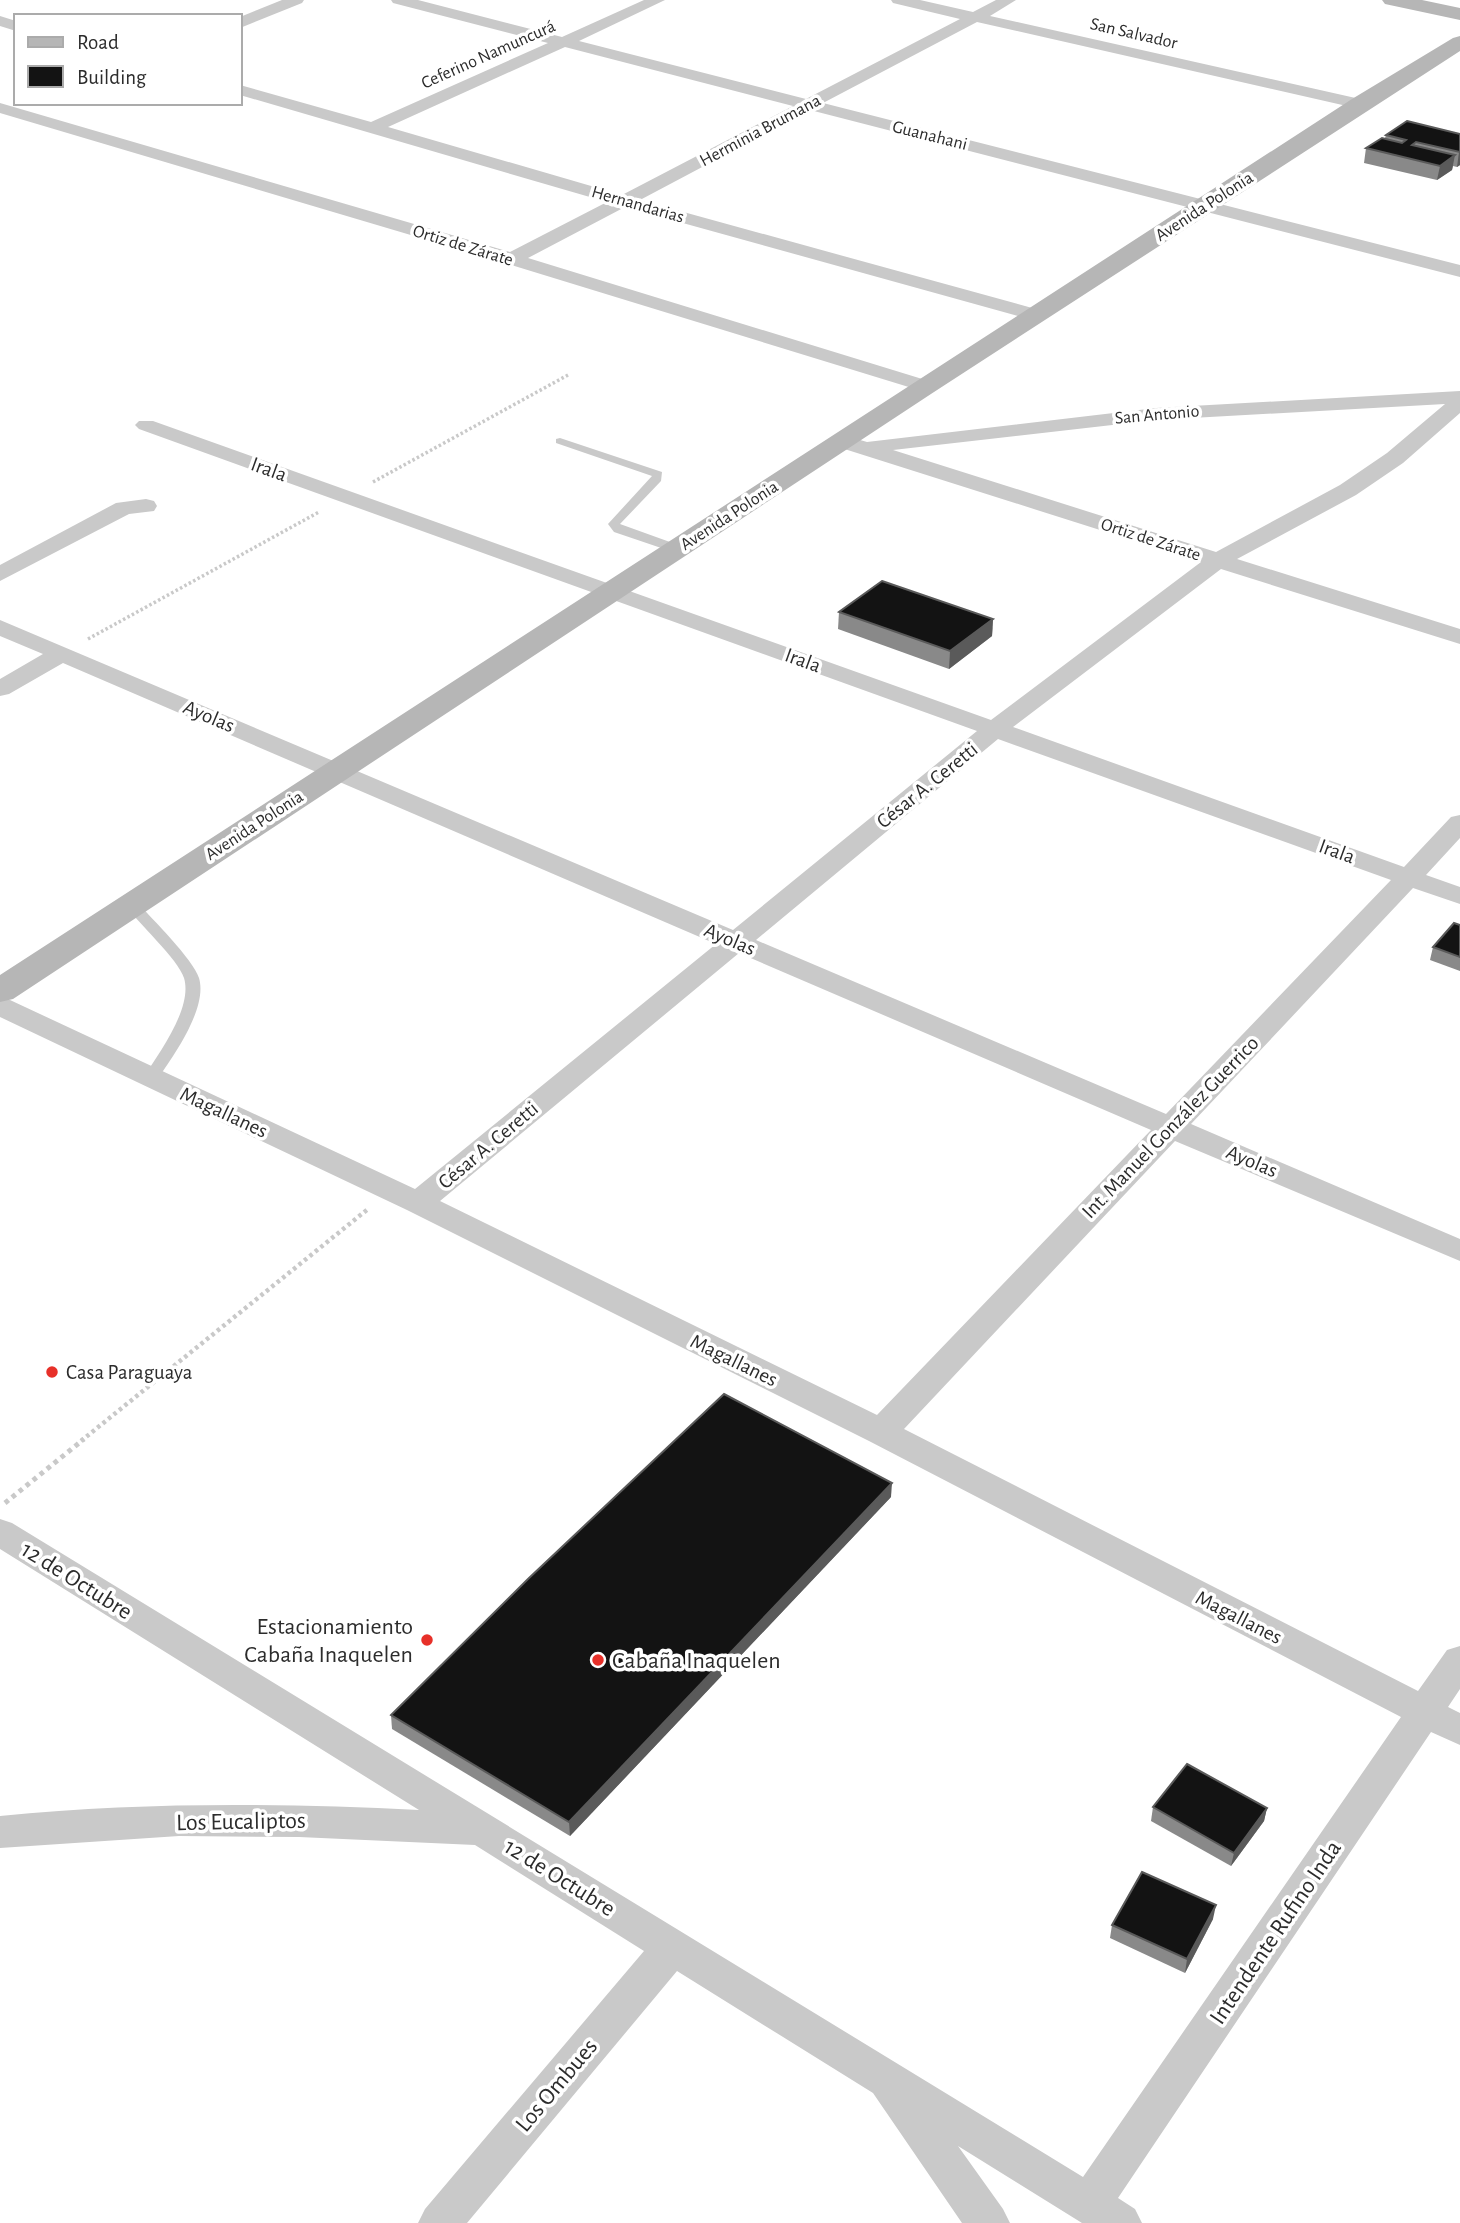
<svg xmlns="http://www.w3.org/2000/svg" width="1460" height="2223" font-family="'Alegreya Sans',sans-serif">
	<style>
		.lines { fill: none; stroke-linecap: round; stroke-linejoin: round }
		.path-far2 { stroke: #c9c9c9; stroke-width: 3.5; stroke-dasharray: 2.5 2.5; stroke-linecap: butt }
		.path-far1 { stroke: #c9c9c9; stroke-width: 4.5; stroke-dasharray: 3.5 3.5; stroke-linecap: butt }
		.path { stroke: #c9c9c9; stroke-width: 5; stroke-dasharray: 4.5 4.5; stroke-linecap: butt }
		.lane { fill: #c9c9c9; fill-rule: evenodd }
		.street { fill: #c9c9c9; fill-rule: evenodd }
		.secondary { fill: #b6b6b6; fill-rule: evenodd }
		.wall { fill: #898989 }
		.shaded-wall { fill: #5a5a5a }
		.building { fill: #131313; stroke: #5a5a5a; stroke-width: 2 }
		.poi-dot { fill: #e73029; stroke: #fff; stroke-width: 2.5 }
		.labels { text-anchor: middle; stroke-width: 7; stroke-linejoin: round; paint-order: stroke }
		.far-street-label { font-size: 18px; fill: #2c2c2c; stroke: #fff }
		.street-label { font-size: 21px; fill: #2c2c2c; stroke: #fff }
		.poi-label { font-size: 21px; fill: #2c2c2c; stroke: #fff; text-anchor: start }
		.near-street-label { font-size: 24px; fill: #2c2c2c; stroke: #fff }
		.near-poi-label { font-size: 24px; fill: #2c2c2c; stroke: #fff; text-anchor: end }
	</style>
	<rect width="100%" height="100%" fill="#fff"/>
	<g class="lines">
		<g class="path-far2">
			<path d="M373,482L568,375"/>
			<path d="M88,639L319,512"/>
		</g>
		<path class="path-far1" d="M81,1441L368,1209"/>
		<path class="path" d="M5,1503L84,1439"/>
		<g class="lane">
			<path d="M560,438L662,472L661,481L620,524L681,546V552H673L614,532L608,524L652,476L556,443V439Z"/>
			<path d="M132,901L137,902C152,919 193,959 199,978C208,1008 173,1057 156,1081L151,1083L143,1078C159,1053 193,1008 184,978C178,959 138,923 125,905Z"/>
		</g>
		<g class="street">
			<path d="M282,0H304L302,3L240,28V17Z"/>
			<path d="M391,0H418L562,37L644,0H665L579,41L806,99L960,19L893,3L891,0H920L973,12L996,0H1016L990,16L1360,99L1369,104L1360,109L977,22L823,103L1460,265V277L810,110L640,200L1043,311L1046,315L1043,319H1029L625,207L528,258L932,382L935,386L932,390L925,392L505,263L0,113V103L510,252L607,202L240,95V85L371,122L548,43L393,3ZM565,47L793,106L622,195L388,127Z"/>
			<path d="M0,16L16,21V31L0,26Z"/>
			<path d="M1460,391V413L1403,463L1356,495L1237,559L1460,629V644L1221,569L1013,727L1404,867L1451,817L1460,815V838L1426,875L1460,887V904L1413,888L1191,1124L1460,1239V1261L1175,1141L904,1429L1418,1691L1447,1650L1460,1646V1689L1448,1707L1460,1713V1745L1431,1732L1118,2198L1135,2209L1142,2223H1082L958,2146L1003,2209L1010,2223H962L873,2093L677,1971L467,2223H418L425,2209L644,1951L475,1845L299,1837L179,1836L0,1848V1816C140,1802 279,1803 419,1810L0,1549V1519L12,1523L1083,2177L1401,1717L869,1441L407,1210L0,1017V997L10,1000L415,1189L716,944L63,663L9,694L0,696V679L43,654L0,636V620L733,930L977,731L139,429L135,425L139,421H153L991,720L1201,562L835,446L832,441L835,436L843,435L867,442L1156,408ZM1445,404L1387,453L1340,485L1216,552L893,450L1156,420ZM998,739L1391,880L1166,1114L756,940ZM739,953L1151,1130L877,1415L440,1201Z"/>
			<path d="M146,499L154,501L157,506L154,511L129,514L0,581V565L116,503Z"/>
		</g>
		<g class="secondary">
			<path d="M1382,0H1422L1460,8V20L1385,4Z"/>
			<path d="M1460,36V51L934,392L13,999L0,1002V975L1352,99L1453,38Z"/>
		</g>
	</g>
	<g class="wall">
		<path d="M1460,134V165L1457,167L1453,166L1452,170L1437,180L1364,163L1366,148L1385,138L1386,135Z"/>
		<path d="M839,612L993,619L992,636L949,669L838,629Z"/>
		<path d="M1460,925V971L1430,960L1433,947Z"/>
		<path d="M891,1497L570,1836L392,1729L391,1715Z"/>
		<path d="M1153,1807L1267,1808L1264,1821L1231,1866L1151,1821Z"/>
		<path d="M1213,1919L1185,1973L1110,1938L1112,1925Z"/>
	</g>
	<g class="shaded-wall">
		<path d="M1459,152H1460V165L1457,167Z"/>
		<path d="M1455,155L1452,170L1437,180L1440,166Z"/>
		<path d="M993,619L992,636L949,669L950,651Z"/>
		<path d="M892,1483L891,1497L570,1836L569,1822Z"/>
		<path d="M1267,1808L1264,1821L1231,1866L1234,1853Z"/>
		<path d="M1216,1905L1213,1919L1185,1973L1187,1959Z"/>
	</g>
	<g class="building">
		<path d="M1407,121L1460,134V152L1416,142L1412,145L1455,155L1440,166L1366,148L1382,138L1402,143L1406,140L1386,135Z"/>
		<path d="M882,581L993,619L950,651L839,612Z"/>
		<path d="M1454,923L1460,925V957L1433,947Z"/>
		<path d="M724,1394L892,1483L569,1822L391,1715L528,1579Z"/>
		<path d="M1187,1764L1267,1808L1234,1853L1153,1807Z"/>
		<path d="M1142,1872L1216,1905L1187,1959L1112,1925Z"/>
	</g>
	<g class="poi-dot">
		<circle cx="52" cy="1372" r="7"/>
		<circle cx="427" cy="1640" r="7"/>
		<circle cx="598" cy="1660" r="7"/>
	</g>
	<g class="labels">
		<g class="far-street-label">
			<text transform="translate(1134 33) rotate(13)" y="6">San Salvador</text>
			<text transform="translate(488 54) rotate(-24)" y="6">Ceferino Namuncurá</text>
			<text transform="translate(760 130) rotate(-28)" y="6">Herminia Brumana</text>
			<text transform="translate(930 135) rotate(14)" y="6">Guanahani</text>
			<text transform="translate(638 204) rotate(16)" y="6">Hernandarias</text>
			<text transform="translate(1204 206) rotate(-33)" y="6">Avenida Polonia</text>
			<text transform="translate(463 245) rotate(17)" y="6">Ortiz de Zárate</text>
			<text transform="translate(1157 414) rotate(-5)" y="6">San Antonio</text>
			<text transform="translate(729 515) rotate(-33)" y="6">Avenida Polonia</text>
			<text transform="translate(1151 539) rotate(18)" y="6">Ortiz de Zárate</text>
			<text transform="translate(254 825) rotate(-33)" y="6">Avenida Polonia</text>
		</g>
		<g class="street-label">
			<text transform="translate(269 469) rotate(20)" y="7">Irala</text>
			<text transform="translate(803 660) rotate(20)" y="7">Irala</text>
			<text transform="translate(209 716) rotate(23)" y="7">Ayolas</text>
			<text transform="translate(927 785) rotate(-39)" y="7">César A. Ceretti</text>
			<text transform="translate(1337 851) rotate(20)" y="7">Irala</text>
			<text transform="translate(730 939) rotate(23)" y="7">Ayolas</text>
			<text transform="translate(224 1112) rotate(25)" y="7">Magallanes</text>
			<text transform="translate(1170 1127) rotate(-46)" y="7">Int. Manuel González Guerrico</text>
			<text transform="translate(488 1145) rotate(-40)" y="7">César A. Ceretti</text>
			<text transform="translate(1252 1161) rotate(23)" y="7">Ayolas</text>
			<text transform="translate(734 1360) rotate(26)" y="7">Magallanes</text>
			<text transform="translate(1239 1617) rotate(27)" y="7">Magallanes</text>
		</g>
		<g class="poi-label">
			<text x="66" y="1379">Casa Paraguaya</text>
		</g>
		<g class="near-street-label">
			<text transform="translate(77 1580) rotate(32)" y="8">12 de Octubre</text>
			<text transform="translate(241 1821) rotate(-1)" y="8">Los Eucaliptos</text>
			<text transform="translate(560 1877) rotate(32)" y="8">12 de Octubre</text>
			<text transform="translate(1275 1932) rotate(-56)" y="8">Intendente Rufino Inda</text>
			<text transform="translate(556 2085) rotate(-50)" y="8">Los Ombues</text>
		</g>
		<g class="near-poi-label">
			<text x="413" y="1634">Estacionamiento<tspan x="413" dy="28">Cabaña Inaquelen</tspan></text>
			<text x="612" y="1668" text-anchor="start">Cabaña Inaquelen</text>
		</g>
	</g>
	<rect x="14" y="14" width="228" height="91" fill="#ffffff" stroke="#ababab" stroke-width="2"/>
	<rect x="28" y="37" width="35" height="10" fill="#b6b6b6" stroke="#ababab" stroke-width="2"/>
	<text x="77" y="49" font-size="21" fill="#2c2c2c">Road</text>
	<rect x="28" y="66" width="35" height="21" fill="#131313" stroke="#ababab" stroke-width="2"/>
	<text x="77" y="84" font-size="21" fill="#2c2c2c">Building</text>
</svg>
